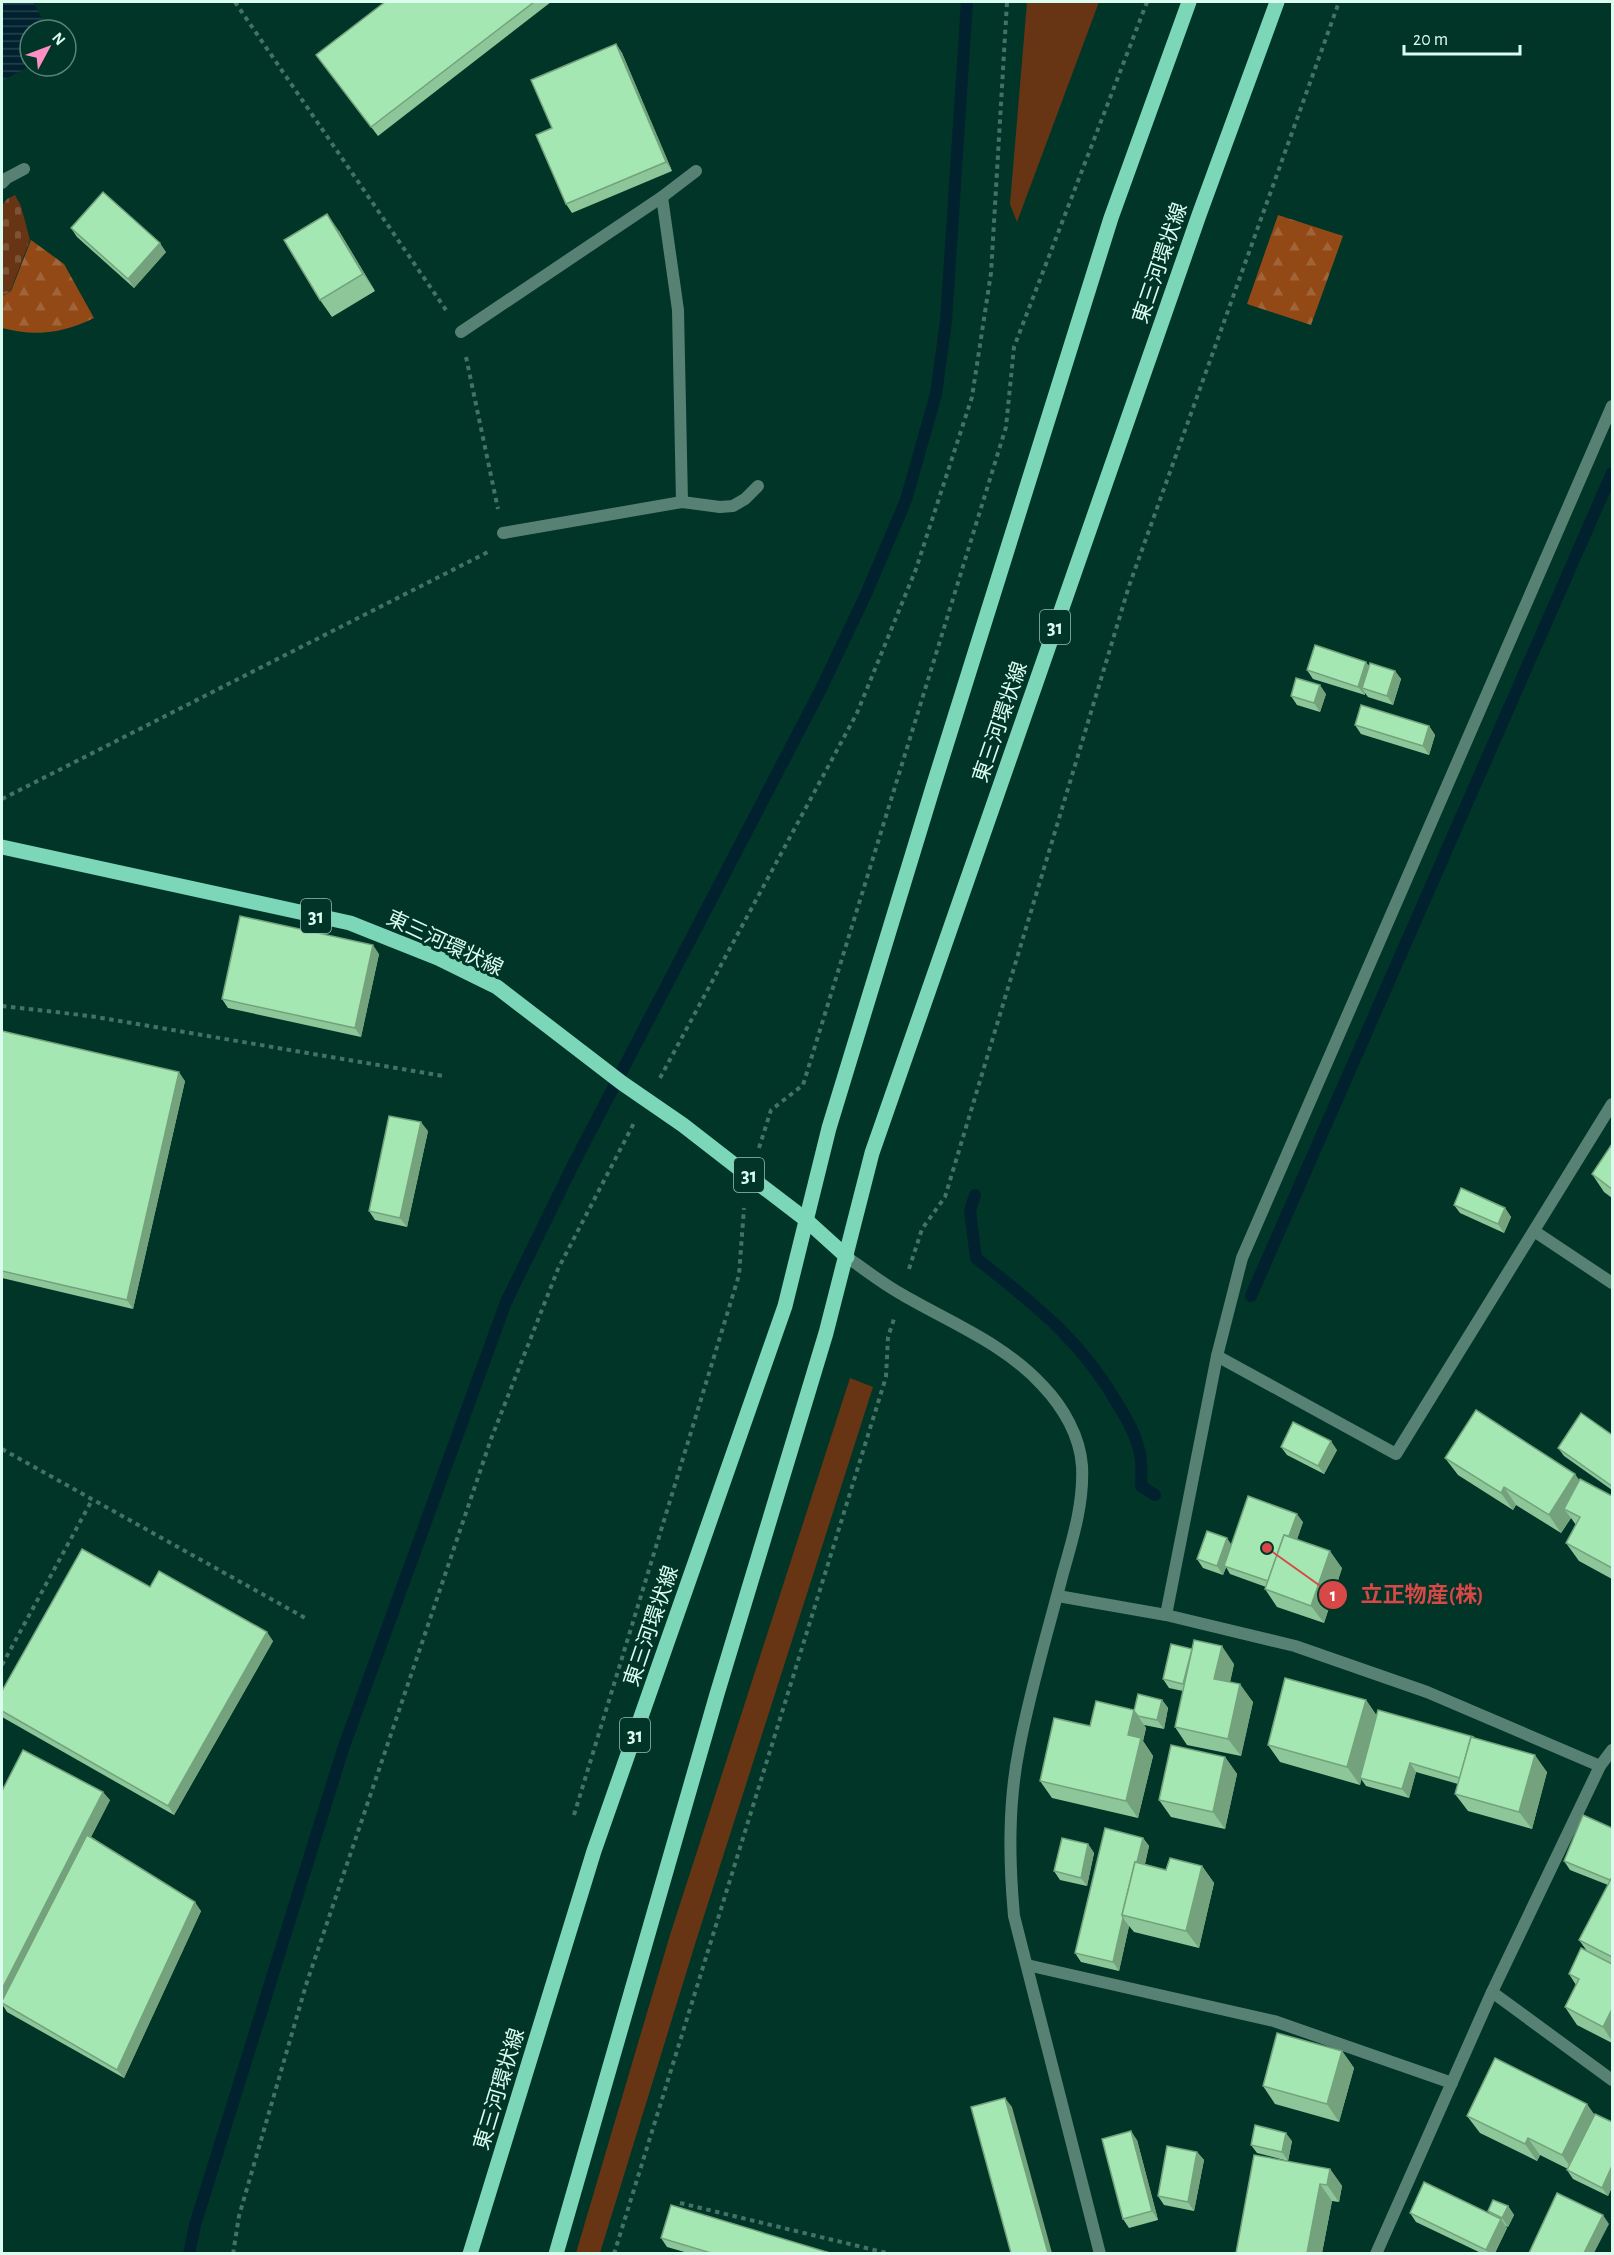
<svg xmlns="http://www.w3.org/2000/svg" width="1614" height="2255" font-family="'Alegreya Sans','Noto Sans JP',sans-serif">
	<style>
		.green { fill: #673514 }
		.forest { fill: url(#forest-firs) }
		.cemetery { fill: url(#cemetery-stones) }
		.water { fill: url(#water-rules) }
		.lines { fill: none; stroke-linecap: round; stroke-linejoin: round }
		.stream { stroke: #01212f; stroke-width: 12 }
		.path { stroke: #437366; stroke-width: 4; stroke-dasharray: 4.5 4.5; stroke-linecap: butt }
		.service { stroke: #578173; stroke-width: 12 }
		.minor { stroke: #578173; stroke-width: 12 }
		.tertiary { stroke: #578173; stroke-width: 12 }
		.primary { stroke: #7cd7b9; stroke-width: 15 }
		.wall { fill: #8dc799 }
		.shaded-wall { fill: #73a27d }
		.building { fill: #a4e7b2; stroke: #73a27d; stroke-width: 1.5 }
		.labels { text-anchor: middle; stroke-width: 6; stroke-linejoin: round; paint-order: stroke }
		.shield { fill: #003528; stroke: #99c1b4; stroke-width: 1.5 }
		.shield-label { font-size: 20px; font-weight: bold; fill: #dbfdf0 }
		.street-label { font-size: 21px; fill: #dbfdf0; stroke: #003528 }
		.leader { fill: none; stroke: #d74846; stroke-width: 2 }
		.callout-dot { fill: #d74846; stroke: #003528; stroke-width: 2 }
		.mark-label { font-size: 18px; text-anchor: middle; font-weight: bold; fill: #fff }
		.callout-label { font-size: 22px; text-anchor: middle; font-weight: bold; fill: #d74846; stroke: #003528; stroke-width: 6; stroke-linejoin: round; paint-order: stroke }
	</style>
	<defs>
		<pattern id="forest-firs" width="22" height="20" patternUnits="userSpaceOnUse" patternTransform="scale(1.5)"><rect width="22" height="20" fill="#924916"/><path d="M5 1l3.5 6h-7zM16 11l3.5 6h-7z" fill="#a16438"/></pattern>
		<pattern id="cemetery-stones" width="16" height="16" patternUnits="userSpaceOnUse" patternTransform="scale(1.5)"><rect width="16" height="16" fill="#673514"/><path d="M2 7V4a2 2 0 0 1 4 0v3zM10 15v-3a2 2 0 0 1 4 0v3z" fill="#7c5336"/></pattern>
		<pattern id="water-rules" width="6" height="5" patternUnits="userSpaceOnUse" patternTransform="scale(1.5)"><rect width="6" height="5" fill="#01212f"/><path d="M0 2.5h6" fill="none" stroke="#25424d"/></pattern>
	</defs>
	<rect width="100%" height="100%" fill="#003528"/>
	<g class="green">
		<path d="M1027,2H1099L1017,222L1010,204Z"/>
		<path d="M850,1378L873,1387L696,1941L600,2253H576L670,1935Z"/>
	</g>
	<g class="forest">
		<path d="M1278,215L1343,236L1311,325L1247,304Z"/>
		<path d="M31,240L64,264L94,318C63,333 36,337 2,328V296L11,291Z"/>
	</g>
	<path class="cemetery" d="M15,195L21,206L30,240L10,292L2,295V206L7,199Z"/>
	<path class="water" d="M2,2H33L49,30H30V66L2,81Z"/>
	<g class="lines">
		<g class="stream">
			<path d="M975,1195L970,1211L976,1258C1035,1305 1082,1340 1120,1408C1130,1424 1140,1443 1141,1463C1142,1470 1141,1478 1141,1486L1155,1495"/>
			<path d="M1251,1296L1612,473"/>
			<path d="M189,2254L195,2225L343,1749L506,1302L573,1165L821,689L866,594L906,500L936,394L946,321L967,2"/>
		</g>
		<g class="path">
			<path d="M235,2L446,310"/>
			<path d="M466,357L498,509"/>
			<path d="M2,799L488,552"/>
			<path d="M2,1006L90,1016L443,1076"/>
			<path d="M660,1078L857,713L916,569L972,397L991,273L1007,2"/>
			<path d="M759,1148L771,1110L803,1085L1006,427L1014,347L1147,2"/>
			<path d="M909,1269L922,1229L945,1197L1129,586L1339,2"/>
			<path d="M2,1449L307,1619"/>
			<path d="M2,1665L92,1500"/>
			<path d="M574,1815L739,1275L744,1208"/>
			<path d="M680,2203L891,2254"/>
			<path d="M233,2254L239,2216L306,1985L491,1439L558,1269L634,1123"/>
			<path d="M614,2254L886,1377L888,1337L894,1319"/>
		</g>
		<path class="service" d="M2,183L7,178L24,169"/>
		<g class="minor">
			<path d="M662,197L678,310L682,502"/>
			<path d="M461,332L662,197L696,171"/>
			<path d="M503,533L682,502L720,507L733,506L745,499L758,486"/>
			<path d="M1534,1231L1612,1283"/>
			<path d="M1217,1356L1396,1454L1612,1104"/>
			<path d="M1058,1596L1166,1615L1295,1646L1427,1692L1600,1766"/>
			<path d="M1166,1615L1217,1356L1242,1258L1612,406"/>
			<path d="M1027,1965L1274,2021L1452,2083"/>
			<path d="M1492,1992L1612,2080"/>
			<path d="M1376,2254L1492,1992L1600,1766L1612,1750"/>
		</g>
		<path class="tertiary" d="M847,1257C865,1270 883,1284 903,1295C951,1323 1005,1344 1043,1386C1063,1407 1080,1436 1082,1466C1084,1502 1073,1538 1063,1573C1048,1631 1030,1690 1019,1749C1008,1805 1009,1860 1014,1916L1100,2254"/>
		<g class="primary">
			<path d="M2,847L350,923L438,958L497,987L622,1083L683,1125L750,1177L805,1219L847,1257"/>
			<path d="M470,2254L594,1851L785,1306L829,1128L933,787L1111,218L1189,2"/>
			<path d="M556,2254L717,1694L826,1333L872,1153L1199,215L1277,2"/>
		</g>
	</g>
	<g class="wall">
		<path d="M385,2H551L378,136L316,55Z"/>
		<path d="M616,44L622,53L672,171L572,213L566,204L552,128Z"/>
		<path d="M71,228L166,252L134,288L77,237Z"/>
		<path d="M339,231L375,291L332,317L320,300Z"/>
		<path d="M1369,665L1395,671L1401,679L1393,705L1368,697L1365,693V695L1313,679L1307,670Z"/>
		<path d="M1326,694L1320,712L1297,705L1291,696Z"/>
		<path d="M1355,725L1429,726L1435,735L1429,755L1361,734Z"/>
		<path d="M379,954L361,1037L228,1008L222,999Z"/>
		<path d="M2,1031L185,1081L133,1309L2,1278Z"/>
		<path d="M428,1131L407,1227L375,1220L369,1211Z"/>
		<path d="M1612,1144V1198L1604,1192L1592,1174Z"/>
		<path d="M1454,1205L1505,1208L1511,1217L1504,1233L1460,1213Z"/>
		<path d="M1612,1435V1490L1564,1456L1558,1448Z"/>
		<path d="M1281,1447L1337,1450L1324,1474L1287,1455Z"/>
		<path d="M1445,1458L1579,1480L1612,1496V1579L1579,1561L1566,1543L1576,1525L1571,1518L1561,1533L1516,1505L1513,1510L1458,1475Z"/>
		<path d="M1303,1522L1297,1539L1342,1568L1324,1623L1277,1607L1265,1589L1266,1587L1230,1574L1226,1567L1223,1575L1203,1568L1197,1559L1231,1545Z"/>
		<path d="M150,1587L273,1641L174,1815L2,1717V1691Z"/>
		<path d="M1234,1664L1230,1682L1253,1702L1241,1756L1187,1745L1175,1727L1183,1691L1169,1688L1163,1679Z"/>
		<path d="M1162,1700L1168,1708L1164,1729L1144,1725L1146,1728L1143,1741L1153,1756L1138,1818L1052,1798L1040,1781L1090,1726Z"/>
		<path d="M1366,1700L1377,1716L1475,1738L1547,1772L1532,1829L1468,1811L1455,1794L1458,1784L1416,1772L1409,1798L1366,1786L1361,1779L1360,1785L1280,1762L1268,1745Z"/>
		<path d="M1225,1757L1237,1774L1225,1829L1171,1817L1159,1800Z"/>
		<path d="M2,1791L110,1800L91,1837L201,1911L124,2078L7,2012L2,2004Z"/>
		<path d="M1612,1828V2043L1577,2025L1565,2007L1576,1985L1569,1974L1587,1951L1579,1940L1608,1885L1570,1870L1564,1861Z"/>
		<path d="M1143,1838L1149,1846L1145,1864L1166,1870L1202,1866L1214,1883L1199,1948L1134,1932L1129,1926L1119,1971L1081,1962L1075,1953Z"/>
		<path d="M1088,1844L1094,1853L1087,1886L1060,1880L1054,1871Z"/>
		<path d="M1342,2051L1354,2068L1339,2122L1275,2104L1263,2086Z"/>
		<path d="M1595,2114L1612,2122V2187L1608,2196L1573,2179L1567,2170L1568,2169L1540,2155L1537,2161L1480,2133L1467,2116Z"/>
		<path d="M1137,2140L1158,2220L1129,2228L1123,2219Z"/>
		<path d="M1292,2141L1288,2161L1257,2153L1251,2145Z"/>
		<path d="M1197,2152L1204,2160L1194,2211L1164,2205L1158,2196Z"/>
		<path d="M1330,2169L1342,2186L1339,2202L1332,2201L1322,2253H1236Z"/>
		<path d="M1508,2206L1514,2215L1508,2227L1505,2226L1507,2228L1495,2253H1481L1416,2222L1410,2213L1490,2214L1488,2211Z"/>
		<path d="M661,2238L830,2253H688L667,2247Z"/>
	</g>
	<g class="shaded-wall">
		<path d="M616,44L622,53L672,171L666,162Z"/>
		<path d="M327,214L339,231L375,291L363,274Z"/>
		<path d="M160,243L166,252L134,288L128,279Z"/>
		<path d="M1366,662L1372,670L1362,688L1365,693V695L1358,687Z"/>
		<path d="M1395,671L1401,679L1393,705L1387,696Z"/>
		<path d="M1320,685L1326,694L1320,712L1314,703Z"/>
		<path d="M1429,726L1435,735L1429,755L1423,746Z"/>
		<path d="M373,945L379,954L361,1037L355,1028Z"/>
		<path d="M179,1072L185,1081L133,1309L127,1300Z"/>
		<path d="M421,1122L428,1131L407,1227L400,1218Z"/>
		<path d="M1505,1208L1511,1217L1504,1233L1498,1224Z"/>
		<path d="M1331,1441L1337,1450L1324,1474L1318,1466Z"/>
		<path d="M1575,1474L1587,1491L1564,1509L1571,1518L1561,1533L1549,1515Z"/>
		<path d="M1504,1487L1516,1505L1513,1510L1501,1493Z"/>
		<path d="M1297,1514L1303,1522L1279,1592L1273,1583Z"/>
		<path d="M1227,1538L1233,1547L1224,1566L1226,1568L1223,1575L1217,1566Z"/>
		<path d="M1330,1551L1342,1568L1324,1623L1311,1606Z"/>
		<path d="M267,1632L273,1641L174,1815L168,1806Z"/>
		<path d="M1222,1646L1234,1664L1227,1696L1214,1679Z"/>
		<path d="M1240,1684L1253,1702L1241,1756L1228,1739Z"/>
		<path d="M1162,1700L1168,1708L1164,1729L1157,1720Z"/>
		<path d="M1366,1700L1378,1718L1360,1785L1347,1767Z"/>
		<path d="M1134,1710L1146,1728L1143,1741L1153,1756L1138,1818L1126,1801L1128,1735Z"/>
		<path d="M1535,1755L1547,1772L1532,1829L1519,1812Z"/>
		<path d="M1225,1757L1237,1774L1225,1829L1213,1812Z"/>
		<path d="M1410,1763L1416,1772L1409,1798L1402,1789Z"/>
		<path d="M103,1792L110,1800L4,2005L2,2002V1989Z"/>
		<path d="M1143,1838L1149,1846L1132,1918L1124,1916Z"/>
		<path d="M1088,1844L1094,1853L1087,1886L1081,1878Z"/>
		<path d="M1202,1866L1214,1883L1199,1948L1186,1931Z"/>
		<path d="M195,1902L201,1911L124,2078L117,2070Z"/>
		<path d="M1123,1918L1129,1926L1119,1971L1113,1962Z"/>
		<path d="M1612,2009V2041L1603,2027Z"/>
		<path d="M1342,2051L1354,2068L1339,2122L1327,2104Z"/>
		<path d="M1005,2098L1012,2107L1052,2253H1048Z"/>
		<path d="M1587,2104L1599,2121L1574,2172L1562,2155Z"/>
		<path d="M1131,2131L1137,2140L1158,2220L1152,2211Z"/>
		<path d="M1286,2133L1292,2141L1288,2161L1282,2152Z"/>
		<path d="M1528,2138L1540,2155L1537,2161L1525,2144Z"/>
		<path d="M1197,2152L1204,2160L1194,2211L1188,2202Z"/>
		<path d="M1612,2166V2187L1608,2196L1602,2188Z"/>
		<path d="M1330,2169L1342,2186L1339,2202L1327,2185Z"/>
		<path d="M1320,2184L1332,2201L1322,2253H1307Z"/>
		<path d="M1508,2206L1514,2215L1508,2227L1502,2218Z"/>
		<path d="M1603,2215L1609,2224L1594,2253H1584Z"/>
		<path d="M1501,2219L1507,2228L1495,2253H1489L1486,2250Z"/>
	</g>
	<g class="building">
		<path d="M385,2H534L371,127L316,55Z"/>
		<path d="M616,44L666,162L566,204L536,135L552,128L531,80Z"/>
		<path d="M103,192L160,243L128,279L71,228Z"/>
		<path d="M327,214L363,274L320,300L284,240Z"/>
		<path d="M1315,645L1366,662L1358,687L1307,670Z"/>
		<path d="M1370,663L1395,671L1387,696L1362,688Z"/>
		<path d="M1296,678L1320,685L1314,703L1291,696Z"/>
		<path d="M1361,705L1429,726L1423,746L1355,725Z"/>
		<path d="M240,916L373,945L355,1028L222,999Z"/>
		<path d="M2,1031L179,1072L127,1300L2,1271Z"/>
		<path d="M389,1116L421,1122L400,1218L369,1211Z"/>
		<path d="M1612,1144V1189L1592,1174Z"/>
		<path d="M1461,1188L1505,1208L1498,1224L1454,1205Z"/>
		<path d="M1476,1410L1575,1474L1549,1515L1504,1487L1501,1493L1445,1458Z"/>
		<path d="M1581,1413L1612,1435V1486L1558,1448Z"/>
		<path d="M1293,1422L1331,1441L1318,1466L1281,1447Z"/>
		<path d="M1580,1479L1612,1496V1568L1566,1543L1580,1517L1564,1509Z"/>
		<path d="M1248,1496L1297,1514L1289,1536L1284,1535L1268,1581L1224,1566Z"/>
		<path d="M1207,1531L1227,1538L1217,1566L1197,1559Z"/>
		<path d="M1284,1535L1330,1551L1311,1606L1265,1589Z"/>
		<path d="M82,1549L150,1587L159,1571L267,1632L168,1806L2,1711V1691Z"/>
		<path d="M1194,1640L1222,1646L1214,1679L1240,1684L1228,1739L1175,1727Z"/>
		<path d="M1171,1644L1192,1649L1183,1684L1163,1679Z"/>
		<path d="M1285,1678L1366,1700L1347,1767L1268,1745Z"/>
		<path d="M1138,1694L1162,1700L1157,1720L1138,1716L1134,1711Z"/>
		<path d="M1096,1701L1134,1710L1128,1735L1141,1738L1126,1801L1040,1781L1054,1718L1090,1726Z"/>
		<path d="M1378,1710L1474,1737H1471L1460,1778L1410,1763L1402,1789L1360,1778Z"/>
		<path d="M1471,1737L1535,1755L1519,1812L1455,1794Z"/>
		<path d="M1171,1745L1225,1757L1213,1812L1159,1800Z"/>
		<path d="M23,1750L103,1792L2,1989V1791Z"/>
		<path d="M1583,1815L1612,1828V1880L1611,1879L1610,1880L1564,1861Z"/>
		<path d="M1105,1828L1143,1838L1137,1862H1135L1122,1915L1123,1918L1113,1962L1075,1953Z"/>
		<path d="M87,1835L195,1902L117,2070L2,2003V2001Z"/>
		<path d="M1062,1838L1088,1844L1081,1878L1054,1871Z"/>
		<path d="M1170,1858L1202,1866L1186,1931L1122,1915L1135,1862L1166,1870Z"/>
		<path d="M1611,1879L1612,1880V1957L1579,1940Z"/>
		<path d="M1581,1948L1612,1964V2009L1603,2027L1565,2007L1579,1979L1569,1974Z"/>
		<path d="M1277,2033L1342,2051L1327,2104L1263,2086Z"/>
		<path d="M1495,2058L1587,2104L1562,2155L1528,2138L1525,2144L1467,2116Z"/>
		<path d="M1005,2098L1048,2253H1011L971,2107Z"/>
		<path d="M1595,2114L1612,2122V2166L1602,2188L1567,2170Z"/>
		<path d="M1255,2125L1286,2133L1282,2152L1251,2145Z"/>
		<path d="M1131,2131L1152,2211L1123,2219L1102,2139Z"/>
		<path d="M1167,2146L1197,2152L1188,2202L1158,2196Z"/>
		<path d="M1254,2155L1330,2169L1327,2185L1320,2184L1307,2253H1236Z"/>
		<path d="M1424,2182L1501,2219L1486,2250L1410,2213Z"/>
		<path d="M1557,2193L1603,2215L1584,2253H1529Z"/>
		<path d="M1493,2200L1508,2206L1502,2218L1488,2211Z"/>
		<path d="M671,2205L830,2253H711L661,2238Z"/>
	</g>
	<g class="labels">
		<g class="shield">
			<rect x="1040" y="610" width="30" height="34" rx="4.5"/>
			<rect x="301" y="899" width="30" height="34" rx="4.5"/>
			<rect x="734" y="1158" width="30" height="34" rx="4.5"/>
			<rect x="620" y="1718" width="30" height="34" rx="4.5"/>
		</g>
		<g class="shield-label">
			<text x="1055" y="634">31</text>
			<text x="316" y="923">31</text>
			<text x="749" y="1182">31</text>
			<text x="635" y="1742">31</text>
		</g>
		<g class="street-label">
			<text transform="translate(1160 263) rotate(-71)" y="7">東三河環状線</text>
			<text transform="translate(1000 722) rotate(-71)" y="7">東三河環状線</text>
			<text transform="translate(445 943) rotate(25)" y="7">東三河環状線</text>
			<text transform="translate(651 1626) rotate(-71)" y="7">東三河環状線</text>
			<text transform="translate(499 2089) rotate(-73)" y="7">東三河環状線</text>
		</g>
	</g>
	<path class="leader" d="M1267 1548L1333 1595"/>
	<g class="callout-dot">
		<circle cx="1267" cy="1548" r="6"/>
		<circle cx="1333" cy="1595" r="15"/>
	</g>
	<g class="mark-label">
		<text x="1333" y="1601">1</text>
	</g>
	<g class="callout-label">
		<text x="1422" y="1602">立正物産(株)</text>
	</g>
	<rect width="1614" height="2255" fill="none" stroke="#dbfdf0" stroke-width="6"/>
	<g transform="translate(48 48) rotate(49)"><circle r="28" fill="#003528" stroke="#588578" stroke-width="1.5"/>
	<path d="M0-4.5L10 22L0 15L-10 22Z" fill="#fc8fc3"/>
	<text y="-9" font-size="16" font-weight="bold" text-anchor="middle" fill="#dbfdf0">N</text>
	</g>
	<path d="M1404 45v9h116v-9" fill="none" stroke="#dbfdf0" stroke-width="3"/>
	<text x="1413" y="45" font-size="18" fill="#dbfdf0" stroke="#003528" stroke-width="4.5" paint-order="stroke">20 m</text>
</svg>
